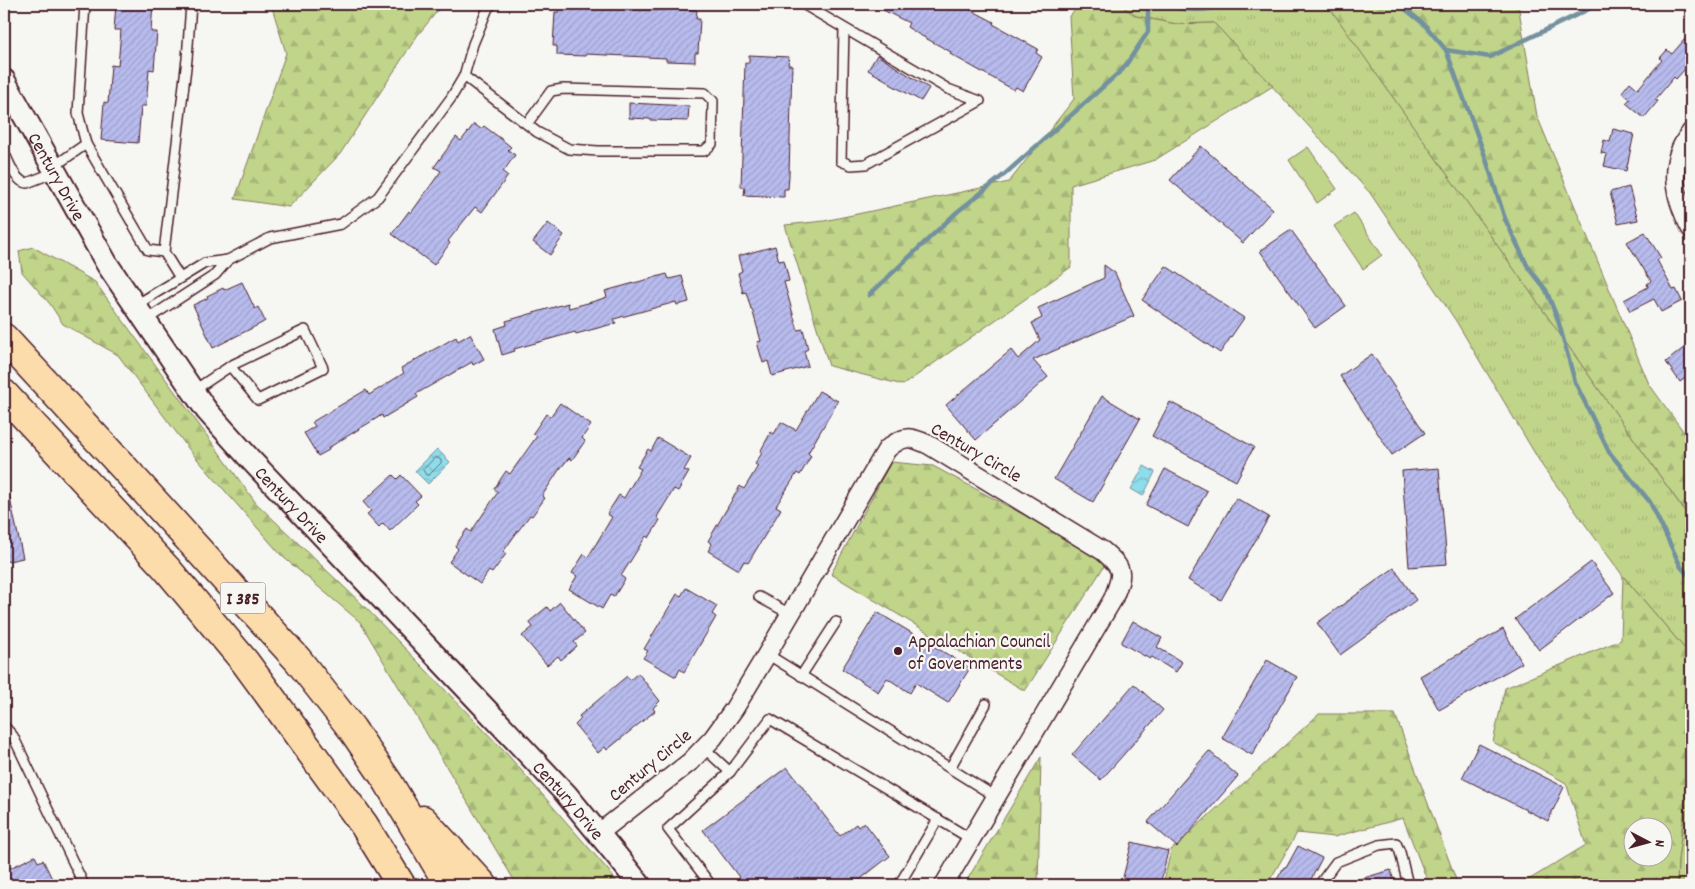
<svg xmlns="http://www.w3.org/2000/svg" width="1695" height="889" font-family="Dekko,sans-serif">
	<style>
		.grass { fill: url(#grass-tufts); stroke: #857a5a }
		.forest { fill: url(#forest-firs); stroke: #857a5a; fill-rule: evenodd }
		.garden { fill: #c0d48a; stroke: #857a5a }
		.water { fill: url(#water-waves); stroke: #73919e }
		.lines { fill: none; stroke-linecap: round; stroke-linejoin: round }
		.shore { stroke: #656b78; stroke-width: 1 }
		.stream { stroke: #73919e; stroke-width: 4.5 }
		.building { fill: url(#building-hatch); stroke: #4a1f2b }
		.service-casing { stroke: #4a1f2b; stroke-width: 12 }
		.minor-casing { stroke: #4a1f2b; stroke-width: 21 }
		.tertiary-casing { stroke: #4a1f2b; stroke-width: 25 }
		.motorway-casing { stroke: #4a1f2b; stroke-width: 31 }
		.service { stroke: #f6f6f2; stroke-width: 9 }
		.minor { stroke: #f6f6f2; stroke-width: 18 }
		.tertiary { stroke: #f6f6f2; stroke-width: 21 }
		.motorway { stroke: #fddcac; stroke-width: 28 }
		.poi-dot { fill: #4a1f2b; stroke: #f6f6f2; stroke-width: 2 }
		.labels { text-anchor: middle; stroke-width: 4.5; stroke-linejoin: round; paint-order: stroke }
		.shield { fill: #f6f6f2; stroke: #7e6067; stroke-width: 1 }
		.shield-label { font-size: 18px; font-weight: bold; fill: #4a1f2b }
		.street-label { font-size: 19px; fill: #4a1f2b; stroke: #f6f6f2 }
		.poi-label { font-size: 19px; fill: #4a1f2b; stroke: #f6f6f2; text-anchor: start }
	</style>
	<defs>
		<pattern id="grass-tufts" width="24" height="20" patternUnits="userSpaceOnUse" patternTransform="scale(1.25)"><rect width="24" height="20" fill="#c0d48a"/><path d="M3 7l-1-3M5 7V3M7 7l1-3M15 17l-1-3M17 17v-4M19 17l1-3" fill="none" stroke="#a6b677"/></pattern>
		<pattern id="forest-firs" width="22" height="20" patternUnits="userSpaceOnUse" patternTransform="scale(1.25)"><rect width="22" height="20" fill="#c0d48a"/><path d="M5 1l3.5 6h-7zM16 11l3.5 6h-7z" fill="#a6b677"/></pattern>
		<pattern id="water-waves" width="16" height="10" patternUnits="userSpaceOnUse" patternTransform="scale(1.25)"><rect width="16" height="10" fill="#8eddeb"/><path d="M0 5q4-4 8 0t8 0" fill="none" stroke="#7cbdca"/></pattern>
		<pattern id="building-hatch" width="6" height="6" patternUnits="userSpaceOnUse" patternTransform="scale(1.25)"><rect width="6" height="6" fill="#b7bbed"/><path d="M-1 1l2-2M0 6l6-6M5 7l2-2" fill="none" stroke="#9fa0cb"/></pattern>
	</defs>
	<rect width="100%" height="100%" fill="#f6f6f2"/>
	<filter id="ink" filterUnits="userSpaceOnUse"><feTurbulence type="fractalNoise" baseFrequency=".02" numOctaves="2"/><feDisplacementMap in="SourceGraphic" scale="10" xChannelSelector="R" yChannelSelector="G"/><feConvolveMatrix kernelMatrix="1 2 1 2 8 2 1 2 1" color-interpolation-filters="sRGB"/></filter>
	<g filter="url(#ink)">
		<g class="grass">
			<path d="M1119,4H1322L1332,10L1691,520V656L1623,576L1543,467L1456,321L1370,193L1214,23L1176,24L1136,16Z"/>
			<path d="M1691,760V885H1677L1678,860Z"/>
		</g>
		<g class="forest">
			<path d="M271,4H443L417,36L340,154L289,207L235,199L286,53Z"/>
			<path d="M1082,4H1119L1136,16L1176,24L1214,23L1273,86L1155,160L1071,185V267L903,385L829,366L785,225L824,221L1009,182L1074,99L1069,16Z"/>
			<path d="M1322,4H1518L1537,116L1649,384L1691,442V520L1332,11Z"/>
			<path d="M33,247L95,282L256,503L365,607L507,754L608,870L619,885H517L360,622L282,556L191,452L118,355L63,324L50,304L22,272L19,251Z"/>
			<path d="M891,462L933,466L1108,560L1025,691L831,574Z"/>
			<path d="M1623,576L1691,656V760L1678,860L1677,885H1516H1520L1586,845L1566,783L1493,742L1505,688L1621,640ZM1662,826V856H1632V826Z"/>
			<path d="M1319,714H1395L1458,885H1429L1403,818L1334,837L1297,833L1267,885H1163L1171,850Z"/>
			<path d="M1041,757L1038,885H964Z"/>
		</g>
		<g class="garden">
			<path d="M1308,147L1337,189L1317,203L1289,160Z"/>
			<path d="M1354,213L1382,255L1363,269L1334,226Z"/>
		</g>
		<g class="water">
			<path d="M437,449L450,462L428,484L415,471Z"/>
			<path d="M1144,466L1155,472L1143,496L1131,489Z"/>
		</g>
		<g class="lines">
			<path class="shore" d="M436,457L441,460V463L429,475H426L423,470Z"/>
			<g class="stream">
				<path d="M1157,4C1184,10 1203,13 1229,4"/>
				<path d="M1399,4L1424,24L1446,50L1485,156L1505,219L1527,265L1546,290L1558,320L1575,382L1609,452L1650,502L1681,567L1691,578"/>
				<path d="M1446,50L1490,57L1599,4"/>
				<path d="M869,295L957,212L1005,174L1123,69L1148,32V4"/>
			</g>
		</g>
		<g class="building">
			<path d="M116,4H153L151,32H157L154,70L149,69L146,106H141L138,143L101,140L104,102L108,103L111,65L118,66L121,30H114Z"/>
			<path d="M559,4L639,10H668V8L697,10L696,19H700L698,53H695V62L666,61V58L586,54V56L557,55V46H553L555,12H559Z"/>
			<path d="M871,4H960L994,22L993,24L1038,49L1036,53L1042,57L1023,91L1016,87L1014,90L950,54L951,52L918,34L907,27L909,23Z"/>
			<path d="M1691,32V62L1676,79L1674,77L1655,100L1658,101L1644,118L1626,103L1630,99L1622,92L1630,82L1638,89L1662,60L1660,58L1667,50L1672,54Z"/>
			<path d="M749,55L789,57L788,65H792L789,175L788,189H784V197L744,195L745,187H741L745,63H749Z"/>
			<path d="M877,55L929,88L921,101L890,84L891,83L868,70Z"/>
			<path d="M629,103L689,106L688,121L650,120V119L629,118Z"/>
			<path d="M474,124L481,129L484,126L500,138L511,147L508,150L515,155L503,172L508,176L482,212L475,207L448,241L450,243L434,265L392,234L409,211L411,213L441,171L434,167L456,137L461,141Z"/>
			<path d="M1613,129L1634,134L1626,171L1604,166L1607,154L1601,153L1604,140L1610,142Z"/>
			<path d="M1201,146L1273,209L1243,243L1170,180Z"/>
			<path d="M1629,187L1638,220L1618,224L1610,192Z"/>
			<path d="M548,223L564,235L550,255L533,242Z"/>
			<path d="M1291,230L1346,306L1315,328L1260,251Z"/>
			<path d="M1645,232L1661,258L1657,260L1673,290L1676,289L1682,301L1661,312L1654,299L1630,311L1624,300L1648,287L1647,284L1651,281L1627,242Z"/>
			<path d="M775,246L779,261L784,260L789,281L784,282L793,314L798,330L803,329L808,349L804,351L808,366L772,376L768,361L763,363L757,342L761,341L752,309H751L746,292L743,293L738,273L742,271L738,256Z"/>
			<path d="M1104,265L1115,273L1134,316L1033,360L1048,377L976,440L946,405L1011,350L1018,359L1040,340L1032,323L1042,318L1038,308L1104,278Z"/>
			<path d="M1166,266L1244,318L1220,353L1142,300Z"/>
			<path d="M667,274L669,279L682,276L689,302L677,305L676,302L614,319L616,323L576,334L575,332L514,349L515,351L502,355L495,329L507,325L506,321L568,303L569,308L595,301L607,297L605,291Z"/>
			<path d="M242,282L255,309L258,307L265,321L262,323L213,348L193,305L208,298L207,296L223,288L224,290Z"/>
			<path d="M470,334L484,359L473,365L472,362L416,394L418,397L383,418L382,415L328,448L329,450L318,456L304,433L315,426L312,422L366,390L369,395L404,373L401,368L456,337L458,341Z"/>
			<path d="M1691,342V374L1680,382L1666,362Z"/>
			<path d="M1372,354L1425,433L1392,455L1340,376Z"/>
			<path d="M819,391L838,401L808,453L811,456L800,475L797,473L776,506L781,509L748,563L744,561L739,570L708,551L712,544L708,541L740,486L744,489L758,466L755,464L762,453L760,452L771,432L774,434L781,422L796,430Z"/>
			<path d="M1102,396L1140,419L1093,502L1054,479Z"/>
			<path d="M1170,402L1254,447L1236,481L1152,436Z"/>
			<path d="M560,403L591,425L582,438L585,441L572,460L569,458L559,470L542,496L545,498L532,516L530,515L515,535L503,552L506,554L492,573L489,571L480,584L449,562L458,549L455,546L467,529L471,532L498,492L494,489L506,471L510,474L537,436L533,433L546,414L550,417Z"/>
			<path d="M658,438L691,458L684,470L689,472L678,491L674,489L657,517L660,520L649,538L646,536L621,576L625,579L614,597L610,595L602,609L569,589L577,576L572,573L584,554L588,557L596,544L612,517L607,514L619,495L624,498L641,469L637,467L648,449L651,451Z"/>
			<path d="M1439,468L1447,564L1409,567L1402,471Z"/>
			<path d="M1165,469L1207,491L1188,527L1146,505Z"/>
			<path d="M393,475L397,479L401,475L421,496L415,501L418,504L390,531L383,523L379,527L367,514L371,511L363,502Z"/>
			<path d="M4,494H9L23,558L4,562Z"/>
			<path d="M1236,498L1269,517L1221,600L1188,580Z"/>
			<path d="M1591,562L1614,593L1539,650L1515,619Z"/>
			<path d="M1394,568L1416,600L1340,655L1317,623Z"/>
			<path d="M686,588L717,606L712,614L716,617L684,672L680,669L676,677L643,658L648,651L644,649L677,594L681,596Z"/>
			<path d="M560,602L585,633L574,642L577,646L561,660L558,656L547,665L522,636L533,627L529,622L547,607L550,611Z"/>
			<path d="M877,612L970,668L948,703L916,683L910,693L887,678L878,692L842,669Z"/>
			<path d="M1133,621L1162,638L1157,647L1182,662L1176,672L1152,657L1150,659L1121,643Z"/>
			<path d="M1503,629L1522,663L1439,710L1420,676Z"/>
			<path d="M1267,660L1297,677L1252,755L1222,738Z"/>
			<path d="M638,673L660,701L653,708L655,711L607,750L605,747L598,753L575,725L581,719L579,716L627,676L630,680Z"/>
			<path d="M1134,684L1163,710L1101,780L1072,755Z"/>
			<path d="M1479,744L1564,787L1548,821L1462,778Z"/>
			<path d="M1209,751L1238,776L1177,847L1148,822Z"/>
			<path d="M787,767L840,836L856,824L858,827L864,822L890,856L853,885H745L703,830Z"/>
			<path d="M1132,842L1168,851L1160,885H1121Z"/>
			<path d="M1298,846L1322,858L1308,885H1274L1284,867L1286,868Z"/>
			<path d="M35,856L38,862L43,860L55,885H4V871Z"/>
			<path d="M1391,870L1395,885H1351L1350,882Z"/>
		</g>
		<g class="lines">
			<g class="service-casing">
				<g id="service">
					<path d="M803,4L948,89L980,101L866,164L851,165L841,161L844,28"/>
					<path d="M464,76L537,132L569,149L598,151H704L712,144L713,101L705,93L563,89L551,91L527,124"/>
					<path d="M86,144L148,250L164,252"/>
					<path d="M4,152C9,162 15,182 27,183L55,172"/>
					<path d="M53,167L86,144L78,113L85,4"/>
					<path d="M228,260L270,238L341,224L378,197L451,98L464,76L473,44L488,8L492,4"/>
					<path d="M180,278L164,252L187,59L191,4"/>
					<path d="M136,305L205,263L228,260L215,275L146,320"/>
					<path d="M193,391L226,369L230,366L305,330L323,368L258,400L230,366"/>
					<path d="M759,597L790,614"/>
					<path d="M767,654L996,797"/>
					<path d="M801,676L836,622"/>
					<path d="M4,726L13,736L84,885"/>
					<path d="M704,748L730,772L770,719L971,839"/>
					<path d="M950,768L986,704"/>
					<path d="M711,885L668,829L730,772"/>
					<path d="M899,885L938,819"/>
					<path d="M1319,885L1336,862L1379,845L1396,843L1400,852L1408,885"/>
				</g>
			</g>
			<g class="minor-casing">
				<g id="minor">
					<path d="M1691,132C1666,164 1674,196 1691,229"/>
					<path d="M599,833L690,762L713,738L734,709L767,654L887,449C904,435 910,436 929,445L1103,551C1125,570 1123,573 1113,599L944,885"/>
				</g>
			</g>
			<g class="tertiary-casing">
				<g id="tertiary">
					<path id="s1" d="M4,80L107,264L193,391L207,411L250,459L566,794L617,856L640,885"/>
				</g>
			</g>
			<g class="motorway-casing">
				<g id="motorway">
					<path d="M4,338L125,469L298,660L352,729L388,782L449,885"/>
					<path d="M4,394L167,569L245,662L364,825L401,885"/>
					<path d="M423,820L483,885"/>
				</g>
			</g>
			<use href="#service" class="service"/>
			<use href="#minor" class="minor"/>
			<use href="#tertiary" class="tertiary"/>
			<use href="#motorway" class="motorway"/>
		</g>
	</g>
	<circle class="poi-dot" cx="898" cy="651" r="5"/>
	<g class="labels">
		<rect class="shield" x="220.5" y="582.5" width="45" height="31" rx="4"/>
		<g class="shield-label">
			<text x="243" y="604">I 385</text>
		</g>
		<g class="street-label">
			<text dy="7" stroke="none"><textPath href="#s1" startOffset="110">Century Drive</textPath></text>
			<text transform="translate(977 451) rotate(30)" y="7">Century Circle</text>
			<text dy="7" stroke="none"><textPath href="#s1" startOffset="515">Century Drive</textPath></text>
			<text transform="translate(649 764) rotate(-40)" y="7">Century Circle</text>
			<text dy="7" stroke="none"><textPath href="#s1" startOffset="920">Century Drive</textPath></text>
		</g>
		<g class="poi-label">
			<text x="908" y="647">Appalachian Council<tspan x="908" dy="22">of Governments</tspan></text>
		</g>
	</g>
	<rect width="1695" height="889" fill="none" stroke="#f6f6f2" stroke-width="20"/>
	<rect x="10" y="10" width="1675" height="869" fill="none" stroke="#4a1f2b" stroke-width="2" filter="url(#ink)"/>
	<g transform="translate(1648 842) rotate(96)"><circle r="24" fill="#f6f6f2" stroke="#b1a0a2"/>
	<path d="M0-4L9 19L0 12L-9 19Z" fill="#4a1f2b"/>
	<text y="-8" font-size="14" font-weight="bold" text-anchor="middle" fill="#4a1f2b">N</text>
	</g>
</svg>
